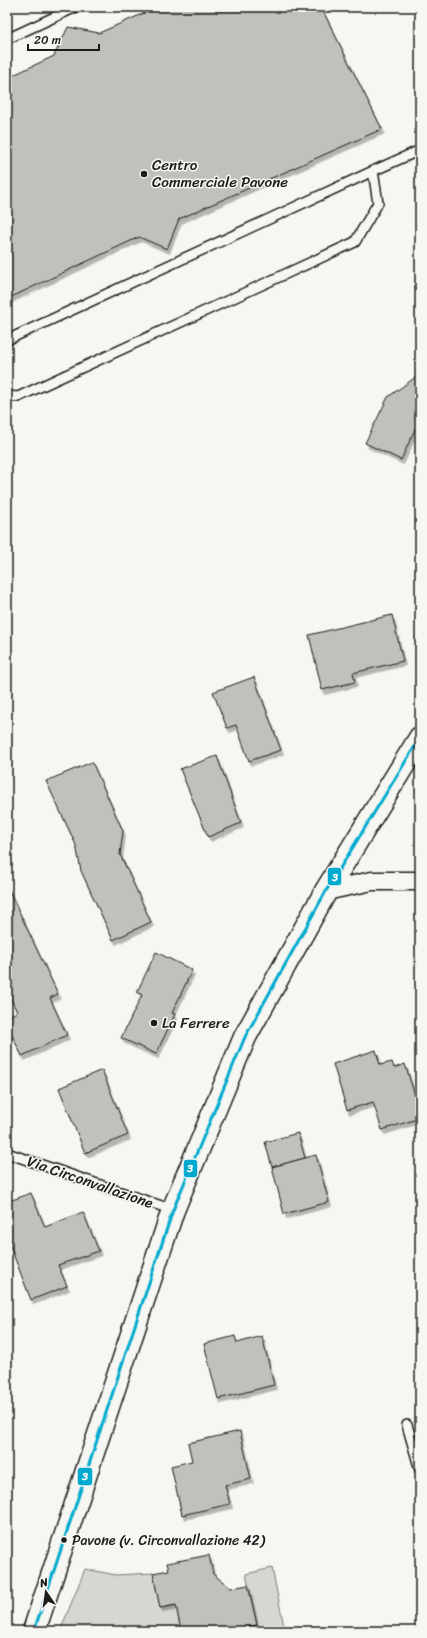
<svg xmlns="http://www.w3.org/2000/svg" width="427" height="1638" font-family="Sriracha,sans-serif">
	<style>
		.green { fill: #d6d6d2; stroke: #797977 }
		.building { fill: #c0c0bd; stroke: #1c1c1c; filter: url(#shadow) }
		.lines { fill: none; stroke-linecap: round; stroke-linejoin: round }
		.lane-casing { stroke: #1c1c1c; stroke-width: 12 }
		.street-casing { stroke: #1c1c1c; stroke-width: 21 }
		.secondary-casing { stroke: #1c1c1c; stroke-width: 25 }
		.lane { stroke: #f6f6f2; stroke-width: 9 }
		.street { stroke: #f6f6f2; stroke-width: 18 }
		.secondary { stroke: #f6f6f2; stroke-width: 22 }
		.bus-1-casing { stroke: #f6f6f2; stroke-width: 6 }
		.bus-1 { stroke: #00a9ce; stroke-width: 3 }
		.poi-dot { fill: #1c1c1c; stroke: #f6f6f2; stroke-width: 1.5 }
		.labels { text-anchor: middle; stroke-width: 3; stroke-linejoin: round; paint-order: stroke }
		.bus-label { font-size: 14px; fill: #1c1c1c; stroke: #f6f6f2; text-anchor: start }
		.poi-label { font-size: 15px; fill: #1c1c1c; stroke: #f6f6f2; text-anchor: start }
		.street-label { font-size: 15px; fill: #1c1c1c; stroke: #f6f6f2 }
		.line-badge { stroke: #f6f6f2; stroke-width: 1.5 }
		.badge-label { font-size: 11px; text-anchor: middle; font-weight: bold; fill: #fff }
	</style>
	<defs>
		<filter id="shadow"><feDropShadow dx="2.5" dy="4.5" stdDeviation="0" flood-color="#0004"/></filter>
	</defs>
	<rect width="100%" height="100%" fill="#f6f6f2"/>
	<filter id="ink" filterUnits="userSpaceOnUse"><feTurbulence type="fractalNoise" baseFrequency=".025" numOctaves="2"/><feDisplacementMap in="SourceGraphic" scale="8" xChannelSelector="R" yChannelSelector="G"/><feConvolveMatrix kernelMatrix="1 2 1 2 8 2 1 2 1" color-interpolation-filters="sRGB"/></filter>
	<g filter="url(#ink)">
		<g class="green">
			<path d="M272,1568L285,1631H229L257,1625L246,1574Z"/>
			<path d="M85,1569L116,1575L153,1573L160,1608L176,1605L181,1631H60Z"/>
		</g>
		<g class="building">
			<path d="M158,7H321L382,129L179,219L167,249L139,237L7,299V78L54,56L68,27L99,33Z"/>
			<path d="M420,374V418L401,460L365,443L388,397Z"/>
			<path d="M392,615L403,661L353,673L355,682L322,690L309,635Z"/>
			<path d="M254,677L281,750L249,761L236,725L227,728L213,692Z"/>
			<path d="M217,756L241,823L208,837L180,769Z"/>
			<path d="M92,762L123,831L120,854L151,922L113,940L81,871L76,845L46,781Z"/>
			<path d="M7,886L58,994L50,998L67,1035L22,1056L7,1025V1017L17,1012L7,990Z"/>
			<path d="M156,952L192,970L172,1013L175,1014L156,1054L121,1038L142,995L137,992Z"/>
			<path d="M376,1050L380,1065L392,1062L394,1068L405,1064L420,1111V1118L382,1130L373,1102L347,1110L333,1064Z"/>
			<path d="M102,1070L128,1135L85,1153L59,1088Z"/>
			<path d="M298,1133L305,1158L272,1167L265,1142Z"/>
			<path d="M316,1155L329,1202L284,1214L272,1167Z"/>
			<path d="M31,1193L45,1227L83,1212L99,1251L58,1265L67,1286L31,1300L7,1238V1202Z"/>
			<path d="M235,1336L237,1343L262,1336L274,1385L218,1399L204,1344Z"/>
			<path d="M240,1431L251,1479L225,1485L230,1504L182,1515L171,1466L192,1461L188,1443Z"/>
			<path d="M209,1555L213,1574L231,1588L248,1585L257,1625L229,1631H181L176,1605L160,1608L153,1573L169,1570L167,1563Z"/>
		</g>
		<g class="lines">
			<g class="lane-casing">
				<g id="lane">
					<path d="M7,39L76,7"/>
					<path d="M373,171L420,150"/>
					<path d="M7,340L373,171L378,203L355,242L18,397L7,396"/>
					<path d="M7,1153L173,1210"/>
					<path d="M407,1425L420,1470"/>
				</g>
			</g>
			<g class="street-casing">
				<path id="street" d="M326,891L372,881H420"/>
			</g>
			<g class="secondary-casing">
				<path id="secondary" d="M34,1631L173,1210L245,1037L326,891L420,738"/>
			</g>
			<use href="#lane" class="lane"/>
			<use href="#street" class="street"/>
			<use href="#secondary" class="secondary"/>
			<g class="bus-1-casing">
				<path id="bus-1" d="M34,1631L173,1210L245,1037L326,891L420,738"/>
			</g>
			<use href="#bus-1" class="bus-1"/>
		</g>
	</g>
	<g class="poi-dot">
		<circle cx="144" cy="174" r="4"/>
		<circle cx="154" cy="1023" r="4"/>
		<circle cx="64" cy="1540" r="3.5"/>
	</g>
	<g class="labels">
		<g class="bus-label">
			<text x="72" y="1545">Pavone (v. Circonvallazione 42)</text>
		</g>
		<g class="poi-label">
			<text x="152" y="170">Centro<tspan x="152" dy="17">Commerciale Pavone</tspan></text>
			<text x="162" y="1028">La Ferrere</text>
		</g>
		<g class="street-label">
			<text transform="translate(90 1182) rotate(19)" y="5">Via Circonvallazione</text>
		</g>
	</g>
	<g class="line-badge">
		<rect x="327" y="867" width="15" height="19" rx="4" fill="#00a9ce"/>
		<rect x="183" y="1159" width="15" height="19" rx="4" fill="#00a9ce"/>
		<rect x="77" y="1467" width="16" height="19" rx="4" fill="#00a9ce"/>
	</g>
	<g class="badge-label">
		<text x="335" y="881">3</text>
		<text x="190" y="1172">3</text>
		<text x="85" y="1480">3</text>
	</g>
	<rect width="427" height="1638" fill="none" stroke="#f6f6f2" stroke-width="24"/>
	<rect x="12" y="12" width="403" height="1614" fill="none" stroke="#1c1c1c" stroke-width="1.5" filter="url(#ink)"/>
	<g transform="translate(46 1592) rotate(347)" stroke="#f6f6f2" stroke-width="3" paint-order="stroke">
	<path d="M0-3L7 15L0 10L-7 15Z" fill="#1c1c1c"/>
	<text y="-6" font-size="11" font-weight="bold" text-anchor="middle" fill="#1c1c1c">N</text>
	</g>
	<path d="M28 44v6h71v-6" fill="none" stroke="#1c1c1c" stroke-width="2"/>
	<text x="34" y="44" font-size="12" fill="#1c1c1c" stroke="#f6f6f2" stroke-width="3" paint-order="stroke">20 m</text>
</svg>
